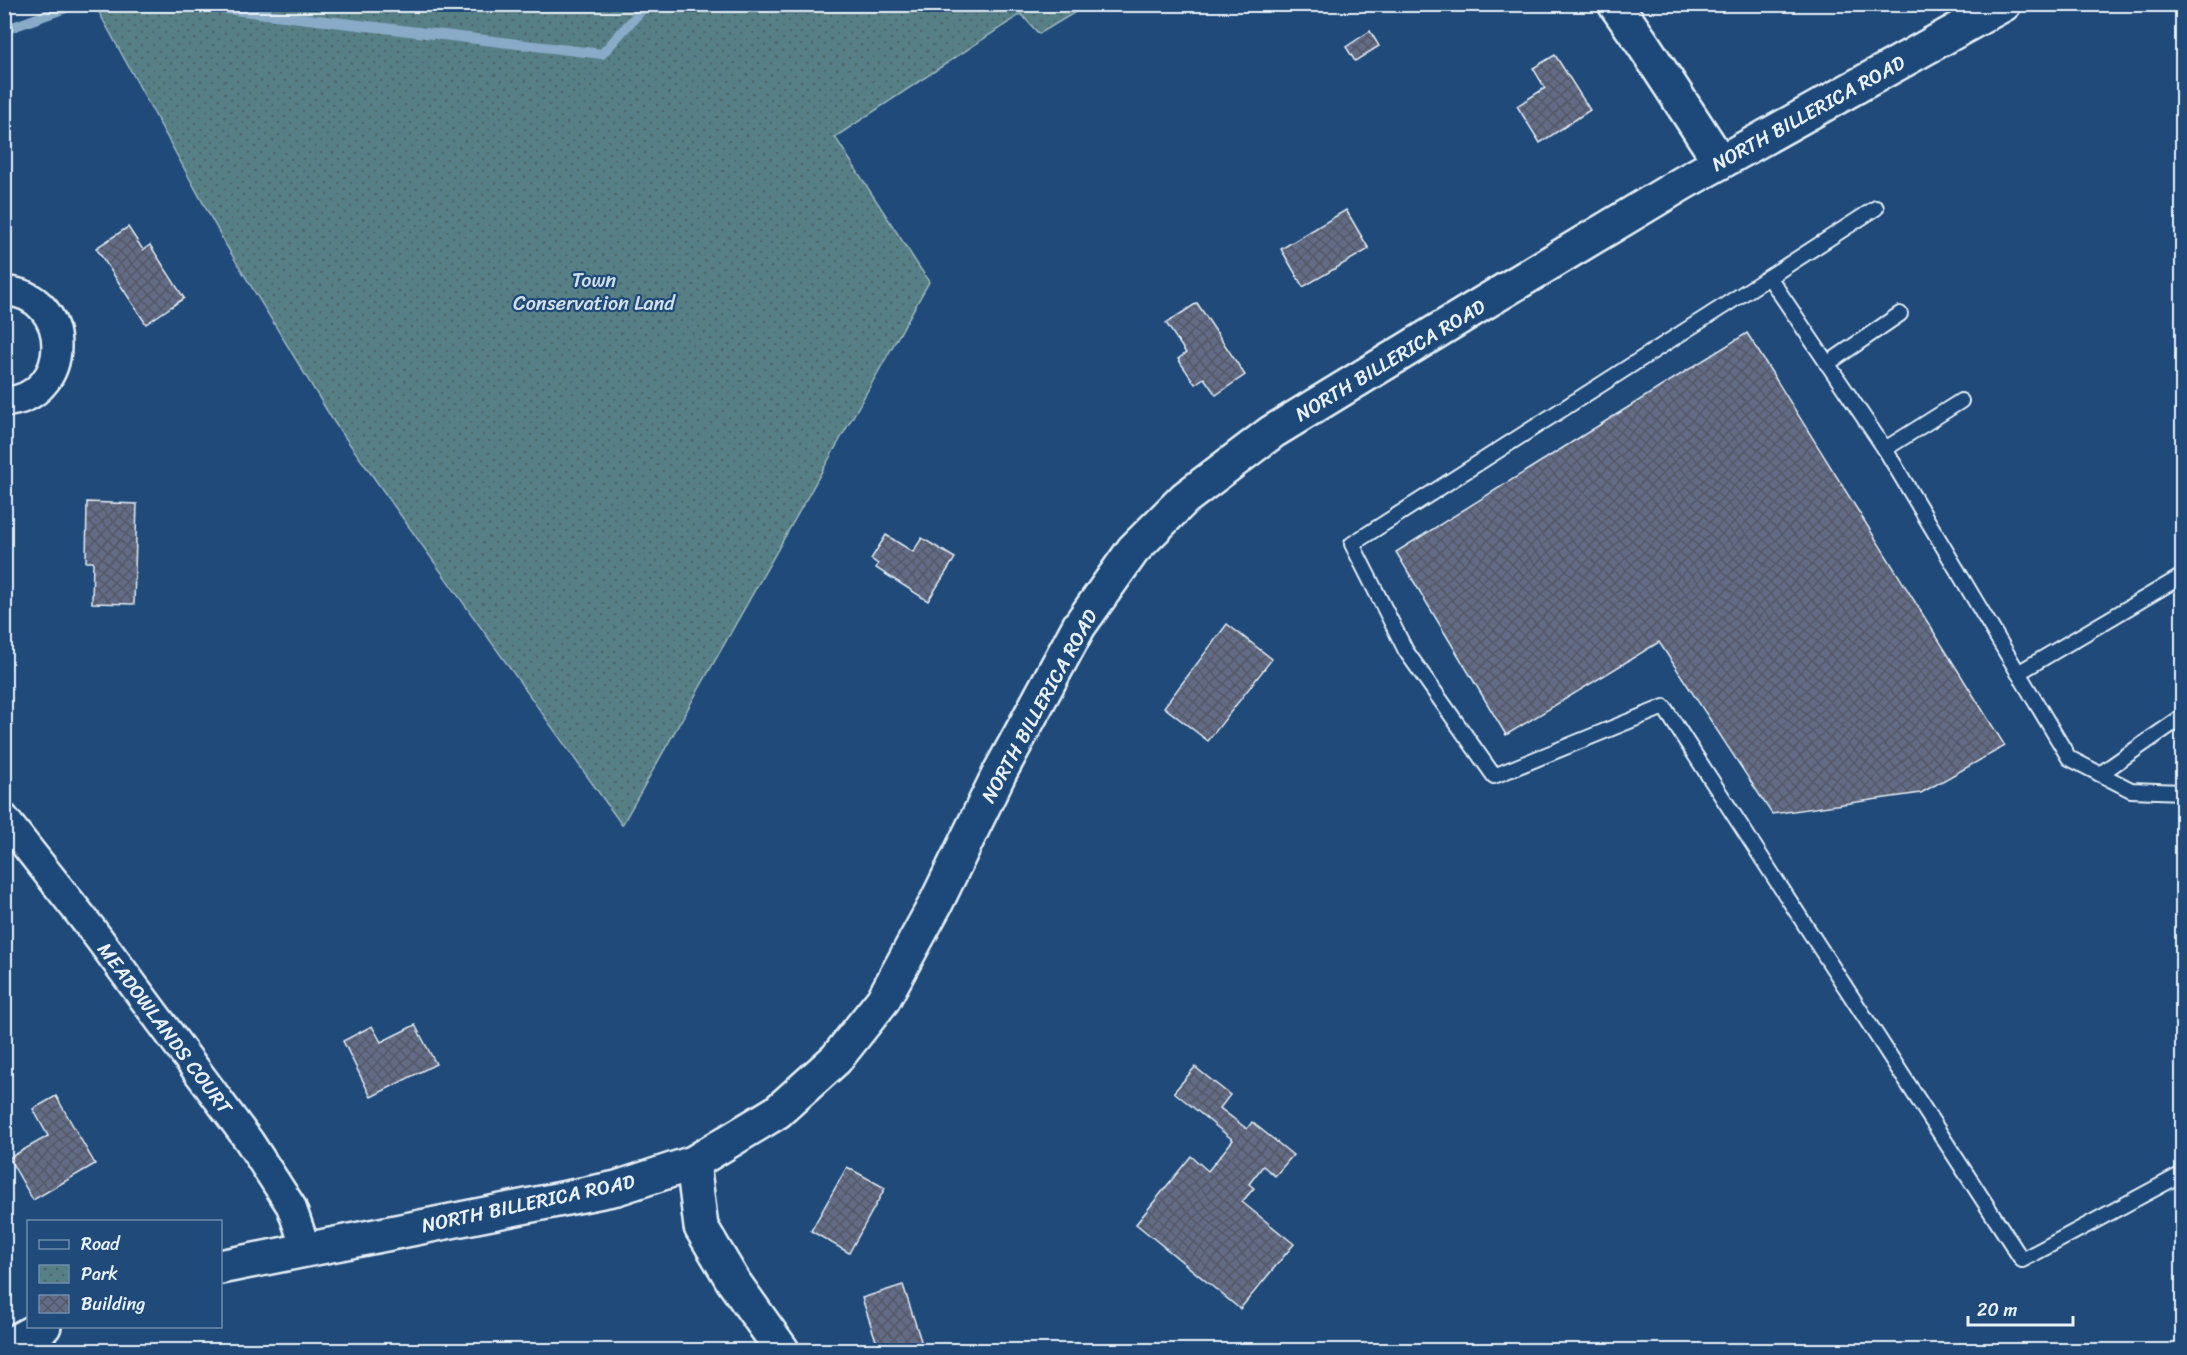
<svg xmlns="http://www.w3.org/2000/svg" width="2187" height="1355" font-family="Sriracha,sans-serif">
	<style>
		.park { fill: url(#park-dots); stroke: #9fb8bf; stroke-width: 1.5 }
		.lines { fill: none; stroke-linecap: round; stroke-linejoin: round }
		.stream { stroke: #89abc7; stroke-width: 10 }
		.building { fill: url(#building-cross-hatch); stroke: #e8f1f8; stroke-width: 1.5 }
		.service-casing { stroke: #e8f1f8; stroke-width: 18 }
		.minor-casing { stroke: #e8f1f8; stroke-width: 33 }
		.tertiary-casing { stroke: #e8f1f8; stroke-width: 38 }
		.secondary-casing { stroke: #e8f1f8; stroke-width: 38 }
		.service { stroke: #1f4a7a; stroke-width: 14 }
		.minor { stroke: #1f4a7a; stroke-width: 28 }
		.tertiary { stroke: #1f4a7a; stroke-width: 33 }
		.secondary { stroke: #1f4a7a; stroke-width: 33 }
		.labels { text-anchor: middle; stroke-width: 4.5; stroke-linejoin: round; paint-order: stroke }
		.street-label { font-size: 20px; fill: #e8f1f8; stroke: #1f4a7a }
		.park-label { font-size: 20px; fill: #d2e0e7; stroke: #1f4a7a }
	</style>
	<defs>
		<pattern id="park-dots" width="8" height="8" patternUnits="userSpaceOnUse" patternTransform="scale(1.5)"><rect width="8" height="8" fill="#567f86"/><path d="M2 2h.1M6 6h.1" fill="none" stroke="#4f666b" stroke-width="1.8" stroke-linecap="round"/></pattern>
		<pattern id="building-cross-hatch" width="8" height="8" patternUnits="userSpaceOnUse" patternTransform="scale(1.5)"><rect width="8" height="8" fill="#636c86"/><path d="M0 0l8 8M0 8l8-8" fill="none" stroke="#535865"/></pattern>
	</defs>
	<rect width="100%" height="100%" fill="#1f4a7a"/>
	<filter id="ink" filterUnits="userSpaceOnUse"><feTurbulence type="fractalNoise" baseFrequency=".0167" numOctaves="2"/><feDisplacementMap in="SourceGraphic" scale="12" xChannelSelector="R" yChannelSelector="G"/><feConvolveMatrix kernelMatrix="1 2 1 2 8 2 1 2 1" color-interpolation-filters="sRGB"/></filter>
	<g filter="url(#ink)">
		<path class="park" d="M95,5H1087L1039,34L1021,14L835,137L929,282L622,825L334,422L226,245Z"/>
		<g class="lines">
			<g class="stream">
				<path d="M183,4L602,54L647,4"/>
				<path d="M4,30L77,4"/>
			</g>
		</g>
		<g class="building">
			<path d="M1370,31L1379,46L1355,61L1346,47Z"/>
			<path d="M1555,55L1590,110L1540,143L1517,106L1545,88L1533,68Z"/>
			<path d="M1346,210L1369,249L1303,287L1281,249Z"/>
			<path d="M128,227L143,250L150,245L184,298L146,324L96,248Z"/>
			<path d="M1197,303L1245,375L1216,395L1204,378L1195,384L1178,359L1186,353L1166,323Z"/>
			<path d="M1747,333L2005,746L1921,793L1772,814L1659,642L1506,735L1396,552Z"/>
			<path d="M87,502L137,504L134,604L92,603L93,562H86Z"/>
			<path d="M886,535L913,552L922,538L955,558L928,601L876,568L878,564L871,559Z"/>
			<path d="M1227,624L1272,659L1208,741L1164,707Z"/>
			<path d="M415,1025L436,1064L371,1097L343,1041L372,1026L381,1042Z"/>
			<path d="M1195,1067L1230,1095L1220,1108L1247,1129L1252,1122L1293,1155L1275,1176L1263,1166L1249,1184L1254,1188L1242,1202L1294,1244L1240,1309L1136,1224L1191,1156L1208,1171L1233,1140L1174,1092Z"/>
			<path d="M56,1096L95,1164L33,1200L9,1158L48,1136L33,1109Z"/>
			<path d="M847,1167L885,1188L849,1253L811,1231Z"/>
			<path d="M903,1285L924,1350H879L862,1298Z"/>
		</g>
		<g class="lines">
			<g class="service-casing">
				<g id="service">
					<path d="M1769,277L1876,208"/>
					<path d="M1827,364L1900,314"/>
					<path d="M1885,449L1961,401"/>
					<path d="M2018,673L2182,576"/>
					<path d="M2100,774L2182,717"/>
					<path d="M2182,792L2131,790L2069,758L1885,449L1769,277L1352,544L1406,651L1494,776L1664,707L2022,1260L2182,1174"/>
				</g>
			</g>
			<g class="minor-casing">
				<g id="minor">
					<path d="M4,291C74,294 74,398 4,402"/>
					<path d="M4,818L94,932L249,1141L291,1206L306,1249"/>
				</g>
			</g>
			<g class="tertiary-casing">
				<path id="tertiary" d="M1615,4L1643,44L1720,162"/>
			</g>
			<g class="secondary-casing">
				<g id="secondary">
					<path d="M693,1163L701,1227L733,1281L782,1350"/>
					<path d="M220,1267L617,1188L693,1163L777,1112L836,1059L883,1000L936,903L1000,772L1079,626L1133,550L1185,498L1272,432L1480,305L1683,183L2004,4"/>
					<path d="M4,1348L44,1326"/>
				</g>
			</g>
			<use href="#service" class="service"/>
			<use href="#minor" class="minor"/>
			<use href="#tertiary" class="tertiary"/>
			<use href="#secondary" class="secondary"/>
		</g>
	</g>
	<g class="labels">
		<g class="street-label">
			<text transform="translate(1808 113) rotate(-29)" y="7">NORTH BILLERICA ROAD</text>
			<text transform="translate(1390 360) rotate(-31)" y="7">NORTH BILLERICA ROAD</text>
			<text transform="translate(1039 706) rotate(-61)" y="7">NORTH BILLERICA ROAD</text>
			<text transform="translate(165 1028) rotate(53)" y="7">MEADOWLANDS COURT</text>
			<text transform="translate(528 1203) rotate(-12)" y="7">NORTH BILLERICA ROAD</text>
		</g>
		<g class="park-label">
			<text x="594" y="287">Town<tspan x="594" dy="23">Conservation Land</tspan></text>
		</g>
	</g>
	<rect width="2187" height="1355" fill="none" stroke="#1f4a7a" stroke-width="24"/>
	<rect x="12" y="12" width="2163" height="1331" fill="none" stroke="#e8f1f8" stroke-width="2" filter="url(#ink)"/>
	<rect x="27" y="1220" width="195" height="108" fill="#1f4a7a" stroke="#6f8dac" stroke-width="1.5"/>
	<rect x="39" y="1240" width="30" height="9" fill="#1f4a7a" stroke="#6f8dac" stroke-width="1.5"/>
	<text x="81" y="1250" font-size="18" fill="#e8f1f8">Road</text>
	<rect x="39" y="1265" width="30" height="18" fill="url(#park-dots)" stroke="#6f8dac" stroke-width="1.5"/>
	<text x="81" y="1280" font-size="18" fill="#e8f1f8">Park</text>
	<rect x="39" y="1295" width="30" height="18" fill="url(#building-cross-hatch)" stroke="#6f8dac" stroke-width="1.5"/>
	<text x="81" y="1310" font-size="18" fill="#e8f1f8">Building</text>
	<path d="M1968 1316v9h105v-9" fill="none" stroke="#e8f1f8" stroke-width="3"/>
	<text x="1977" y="1316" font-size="18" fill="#e8f1f8" stroke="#1f4a7a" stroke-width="4.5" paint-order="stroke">20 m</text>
</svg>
